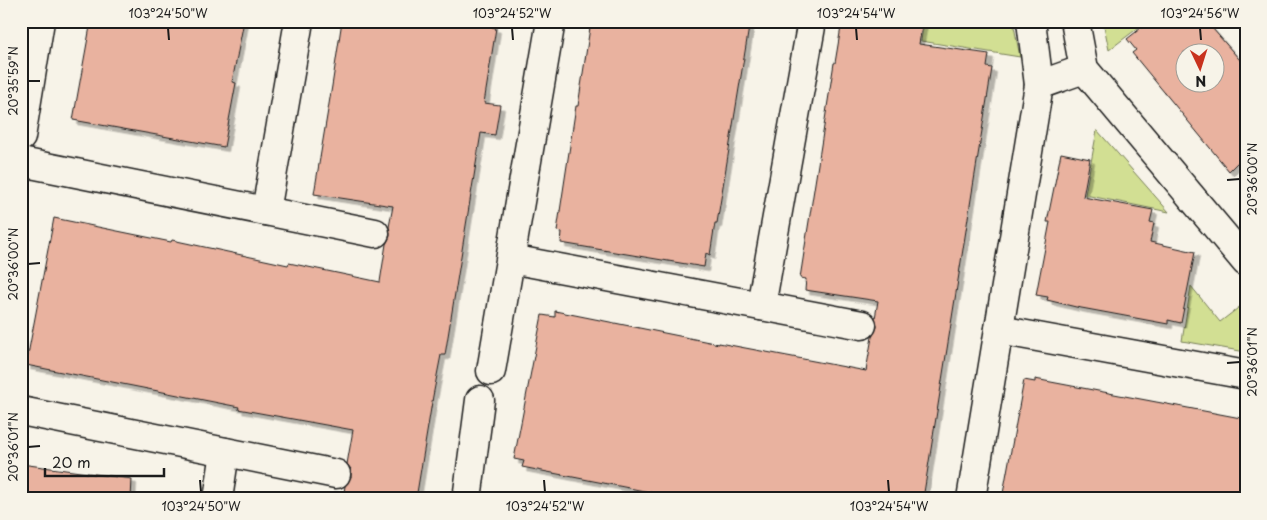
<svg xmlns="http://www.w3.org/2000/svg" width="1267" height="520" font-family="'Playpen Sans',sans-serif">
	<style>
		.green { fill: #d2df93; stroke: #777e58 }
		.building { fill: #e9b29f; stroke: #1c1c1c; fill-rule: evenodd; filter: url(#shadow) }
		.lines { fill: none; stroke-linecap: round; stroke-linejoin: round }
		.minor-casing { stroke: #1c1c1c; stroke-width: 31 }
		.minor { stroke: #f7f3e8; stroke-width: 28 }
		.ticks { fill: none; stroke: #1c1c1c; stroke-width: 2 }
		.neatline { fill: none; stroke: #1c1c1c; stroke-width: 2 }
		.ticks-label { font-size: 12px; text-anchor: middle; fill: #1c1c1c }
	</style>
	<defs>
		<filter id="shadow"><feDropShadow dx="4.5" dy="4.5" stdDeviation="0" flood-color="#0004"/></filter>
	</defs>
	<rect width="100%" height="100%" fill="#f7f3e8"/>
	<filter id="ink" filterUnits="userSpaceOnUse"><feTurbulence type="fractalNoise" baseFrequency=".02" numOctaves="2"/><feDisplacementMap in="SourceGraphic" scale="10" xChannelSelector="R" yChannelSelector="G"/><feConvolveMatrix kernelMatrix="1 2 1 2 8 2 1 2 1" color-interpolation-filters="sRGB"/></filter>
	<g filter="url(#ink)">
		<g class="green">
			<path d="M924,21H1013L1020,57L921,41Z"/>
			<path d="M1103,21H1147L1109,50Z"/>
			<path d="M1097,130L1169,212L1085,195Z"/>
			<path d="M1191,286L1220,322L1242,305L1246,309V352L1182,341Z"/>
		</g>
		<g class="building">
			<path d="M91,21H244L232,82L236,83L224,147L73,120Z"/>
			<path d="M342,21H492V27L496,28L484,103L500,105L495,135L481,133L445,355H441L433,396L416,499H343L345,486L351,477V469L347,464L353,430L238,409L239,407L26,365L54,218L171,242L172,240L288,265L289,263L380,282L386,244L390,236L389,227L393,206L314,194L332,86Z"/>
			<path d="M591,21H750L717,223H715L710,255L706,253L704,267L561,243L562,232L557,231L576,106H578Z"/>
			<path d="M842,21H923L919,44L989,54L987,67L992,68L923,499H685L522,467L524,461L514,459L542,315L555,317V311L719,344V343L866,371L872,337L877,327L875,318L878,301L805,290L806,279L800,278L834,63H835Z"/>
			<path d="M1150,21H1206L1246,67V154L1229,171L1132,53L1136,50L1127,39ZM1184,52H1214V82H1184Z"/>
			<path d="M1061,153L1090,159L1083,197L1153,210L1150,222L1154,223L1150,242L1195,252L1181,323L1168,320V324L1076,307L1047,300L1048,297L1036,295L1050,222H1047Z"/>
			<path d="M1035,379L1246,419V499H1002L1024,380L1035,382Z"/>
			<path d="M21,464L132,479L131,499H21Z"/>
		</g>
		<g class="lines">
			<g class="minor-casing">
				<g id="minor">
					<path d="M1075,21L1084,69L1246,262"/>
					<path d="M1039,85L1084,69"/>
					<path d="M21,137L40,21"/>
					<path d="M21,162L375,233"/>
					<path d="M266,211L299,21"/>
					<path d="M511,259L862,325"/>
					<path d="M761,306L812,21"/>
					<path d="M999,330L1246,375"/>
					<path d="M491,371L551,21"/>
					<path d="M21,411L336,474"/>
					<path d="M218,499L225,452"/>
					<path d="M467,499L480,400"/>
					<path d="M971,499L1039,85L1031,21"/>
				</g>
			</g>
			<use href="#minor" class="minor"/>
		</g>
	</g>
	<path class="ticks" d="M168,28L169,40M512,28L513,40M856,28L857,40M1200,28L1201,40M28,81H40M1227,180L1240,179M28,264L40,263M1227,363L1240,362M28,447L40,446M200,480L201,492M544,480L545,492M888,480L889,492"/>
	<rect width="1267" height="520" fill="none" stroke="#f7f3e8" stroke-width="55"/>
	<g transform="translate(1200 68) rotate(176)"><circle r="24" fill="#f7f3e8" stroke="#9f9d96"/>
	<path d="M0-4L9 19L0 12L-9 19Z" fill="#c8321e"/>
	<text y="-8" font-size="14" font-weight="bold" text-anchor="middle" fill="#1c1c1c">N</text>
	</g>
	<path d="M45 468v8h119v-8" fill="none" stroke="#1c1c1c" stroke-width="2.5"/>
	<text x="52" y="468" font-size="15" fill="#1c1c1c" stroke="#f7f3e8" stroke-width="4" paint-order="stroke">20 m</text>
	<rect x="28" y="28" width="1212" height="464" class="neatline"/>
	<g class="ticks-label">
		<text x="168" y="18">103°24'50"W</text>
		<text x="512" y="18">103°24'52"W</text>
		<text x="856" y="18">103°24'54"W</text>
		<text x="1200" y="18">103°24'56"W</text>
		<text transform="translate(14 81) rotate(-90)" y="4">20°35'59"N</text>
		<text transform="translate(1253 179) rotate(-90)" y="4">20°36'00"N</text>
		<text transform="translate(14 264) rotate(-90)" y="4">20°36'00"N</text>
		<text transform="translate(1253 362) rotate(-90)" y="4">20°36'01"N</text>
		<text transform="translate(14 447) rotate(-90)" y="4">20°36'01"N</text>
		<text x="201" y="511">103°24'50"W</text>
		<text x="545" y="511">103°24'52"W</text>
		<text x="889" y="511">103°24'54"W</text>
	</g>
</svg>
